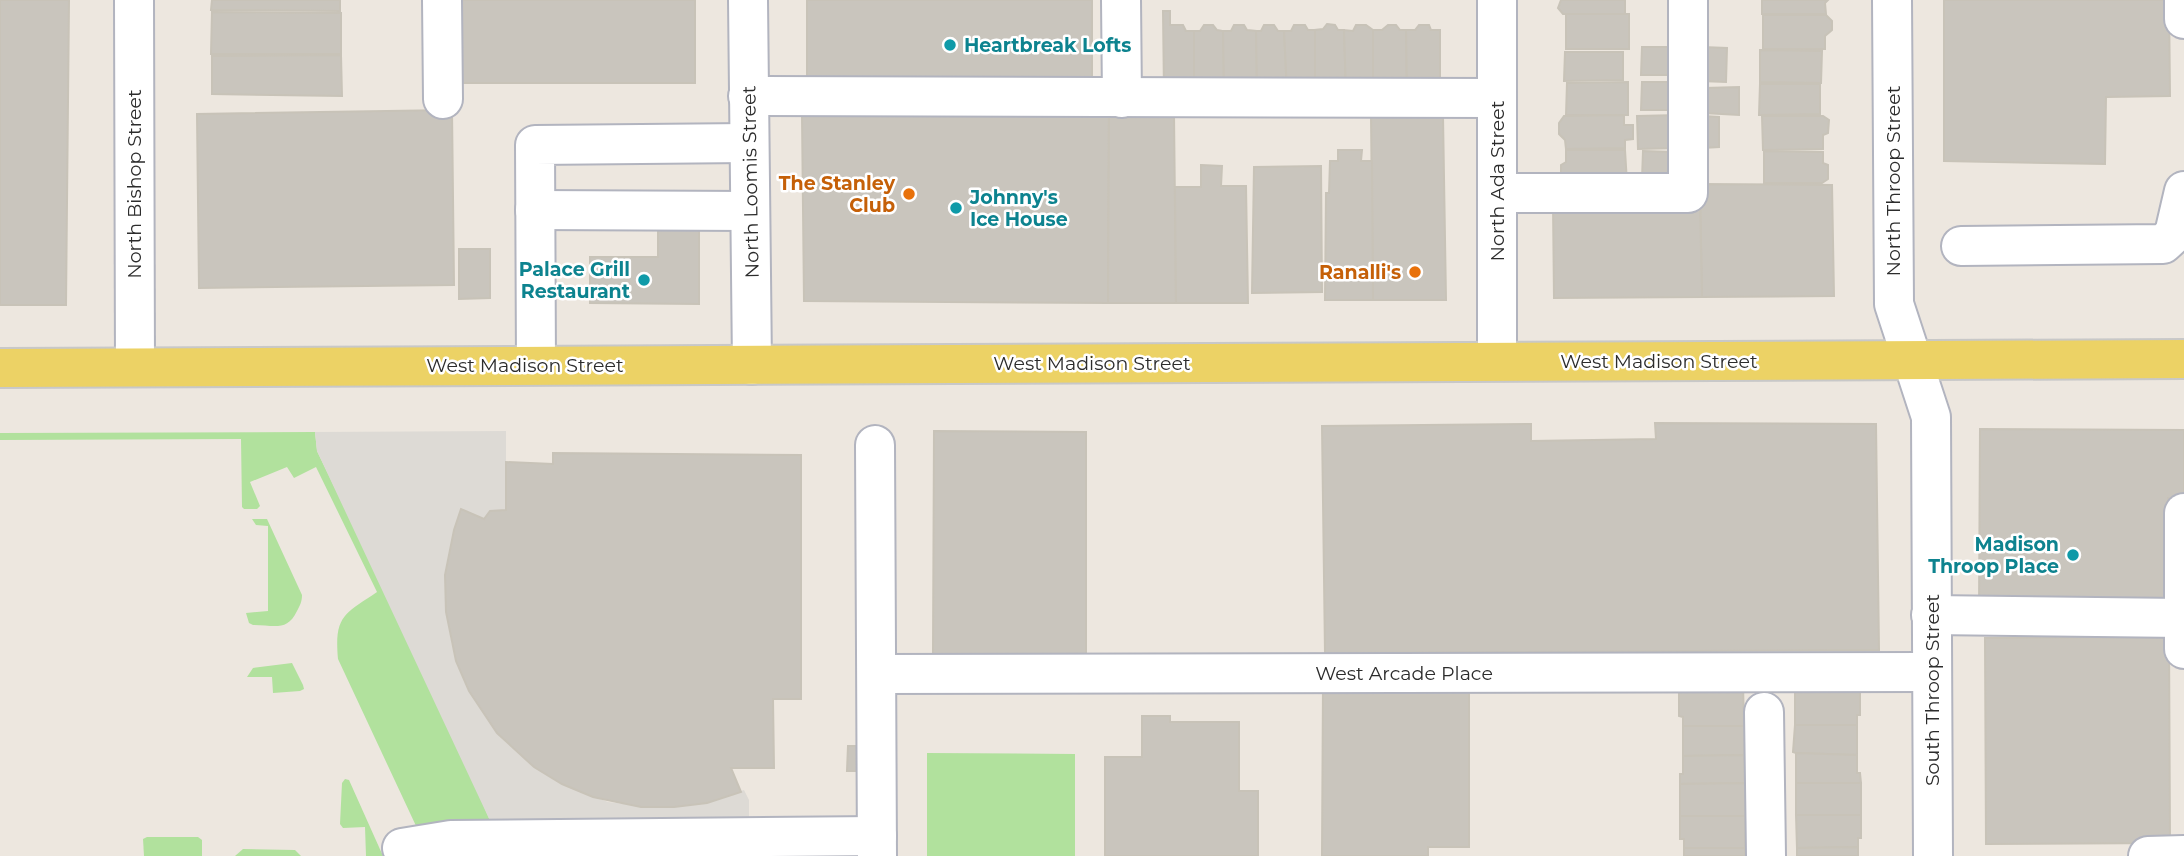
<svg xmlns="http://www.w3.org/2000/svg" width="2184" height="856" font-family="Montserrat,sans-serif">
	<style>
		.green { fill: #b1e19d }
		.plaza { fill: #dddad5 }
		.building { fill: #c9c5bd; stroke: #c8c3b8; stroke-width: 2 }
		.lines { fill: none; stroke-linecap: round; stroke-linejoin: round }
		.minor-casing { stroke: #b2b4bf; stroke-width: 42 }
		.major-casing { stroke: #c8c8c8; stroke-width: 42 }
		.minor { stroke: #fff; stroke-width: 38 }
		.major { stroke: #ecd265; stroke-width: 38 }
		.culture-dot { fill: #0f9aa8; stroke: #fff; stroke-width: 2.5 }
		.food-dot { fill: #e8710a; stroke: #fff; stroke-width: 2.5 }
		.labels { text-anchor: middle; stroke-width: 5; stroke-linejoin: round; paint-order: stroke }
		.culture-label { font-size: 19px; font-weight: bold; fill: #0d838f; stroke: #fff; text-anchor: start }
		.street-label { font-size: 19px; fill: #2c2c2c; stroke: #fff }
		.food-label { font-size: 19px; font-weight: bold; fill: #c56008; stroke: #fff; text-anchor: end }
	</style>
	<rect width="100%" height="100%" fill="#ede7df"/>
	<g class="green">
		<path d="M315,432L317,451L438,701L492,825L417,828L338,659C334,615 345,614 377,592L316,467L294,478L287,467L250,482L260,506L257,509H244L242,507L241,439L0,440V433Z"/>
		<path d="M252,519H267L302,595C302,602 300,605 297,611C287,632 274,625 253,625L249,623L246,613L268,611V526L256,525Z"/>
		<path d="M292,663L303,685L304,689L300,691L273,693L272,677H247L253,668Z"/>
		<path d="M927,753L1075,754V856H927Z"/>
		<path d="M345,779L349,780L383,856H366L365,827L343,828L340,824L342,783Z"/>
		<path d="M147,837H198L202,840V856H144L143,839Z"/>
		<path d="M243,849L295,850L301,856H235Z"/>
	</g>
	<path class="plaza" d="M506,431V510L490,511L484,519L461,510L454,530L445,575L446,612L452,645L462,676L478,705L497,733L534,767L577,790L608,802L658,808L707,803L744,790L749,800V824L492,825L317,451L315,432Z"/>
	<g class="building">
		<path d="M0,0H69L66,305H0Z"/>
		<path d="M212,0H340V11L211,10Z"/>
		<rect x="455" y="0" width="240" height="83"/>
		<path d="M807,0H1092V90L807,91Z"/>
		<path d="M1561,0H1625V14H1563L1558,8Z"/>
		<path d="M1762,0H1828L1825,3L1826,14H1762Z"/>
		<path d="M1944,0H2169L2170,96L2106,97L2105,164L1944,161Z"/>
		<path d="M1163,11H1170V25H1183L1186,31H1194V92H1164Z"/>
		<path d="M212,12L341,13V54H211Z"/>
		<rect x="1566" y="14" width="63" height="35"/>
		<path d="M1763,15H1826L1832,21V30L1825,36V49H1763Z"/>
		<path d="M1327,24L1335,25L1338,30H1344L1346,92H1315V30L1323,29Z"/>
		<path d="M1204,25H1213L1217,30L1223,31L1224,92H1194V31H1200Z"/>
		<path d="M1234,25H1244L1247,30L1256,31L1257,92H1224L1223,31H1231Z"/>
		<path d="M1264,25H1274L1278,31H1284L1287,92H1257L1256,31H1261Z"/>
		<path d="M1294,25H1305L1308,30H1315V92H1287L1284,31H1291Z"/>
		<path d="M1356,25H1366L1373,30V92H1346L1344,30L1353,31Z"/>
		<path d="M1388,25H1396L1400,30H1406L1407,92H1373V30H1382Z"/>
		<path d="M1419,25H1429L1431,30H1440V92H1407L1406,30H1415Z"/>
		<path d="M1642,47H1671L1672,75H1641Z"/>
		<path d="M1702,47L1727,48L1726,82L1701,81Z"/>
		<path d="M1760,50L1822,51L1821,83L1760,82Z"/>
		<path d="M1565,52H1623V80L1564,81Z"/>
		<path d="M341,55L342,96L212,94V56Z"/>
		<path d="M1628,82V115H1566L1567,83Z"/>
		<path d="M1642,82H1671L1672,110H1641Z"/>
		<path d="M1760,84H1820V114L1759,115Z"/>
		<path d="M1739,87V115L1704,113L1705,88Z"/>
		<path d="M452,110L454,285L199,288L197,114Z"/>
		<path d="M1109,113L1108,303L804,301L802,115Z"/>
		<path d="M1109,113L1174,114L1176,303H1108Z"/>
		<path d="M1624,115V125H1633V139L1625,140V148L1566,149L1565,140L1559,134V123L1564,116Z"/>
		<path d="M1679,115V148L1638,149L1637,116Z"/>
		<path d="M1371,116H1443L1446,300H1373Z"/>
		<path d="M1703,116L1719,117V147L1703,148Z"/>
		<path d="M1762,116H1823L1829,120L1828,133L1823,135V149L1763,150Z"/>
		<path d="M1338,150H1362L1361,161H1372L1373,300H1325L1326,193H1329L1330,161H1338Z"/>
		<path d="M1566,150H1625L1627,183L1561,179V165L1566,162Z"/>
		<path d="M1643,151L1673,152V179H1642Z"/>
		<path d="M1764,151L1823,152V163L1828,165V179L1822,183H1764Z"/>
		<path d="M1201,165L1222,166L1221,186H1246L1248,303H1176L1175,187H1201Z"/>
		<path d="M1321,166L1322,292L1252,293L1254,167Z"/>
		<path d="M1700,184L1832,185L1834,296L1702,297Z"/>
		<path d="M1700,203L1702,297L1554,298L1553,204Z"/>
		<path d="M658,225H699V304L590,303V257H658Z"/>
		<path d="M459,249H490V298L459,299Z"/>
		<path d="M1655,423L1876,424L1879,650L1325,653L1322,426L1531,424V441L1656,439Z"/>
		<path d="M1980,429L2184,430V499L2168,498L2167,614L1979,612Z"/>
		<path d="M934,431L1086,432V654H933Z"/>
		<path d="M553,453L801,455V699H773L774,768H731L741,792L707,803L674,807H641L593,797L562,784L534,767L497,733L469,691L456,661L446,612L445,575L454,530L461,509L484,519L490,511L506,510V462L553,464Z"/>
		<path d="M2169,637L2170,843L1986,844L1985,638Z"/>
		<path d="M1860,682V715H1857V725H1795V683Z"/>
		<path d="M1743,683L1744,726H1683V717L1679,716V684Z"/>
		<path d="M1323,685H1469V847H1428V856H1322Z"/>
		<path d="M1142,716H1170V722H1239V791H1258V856H1105V757H1142Z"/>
		<path d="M1795,725H1857V755L1796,753L1793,752Z"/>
		<path d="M1683,726H1744V755L1683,756Z"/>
		<path d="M848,746H858V771H847Z"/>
		<path d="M1796,753L1857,755V773H1860L1861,783H1796Z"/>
		<path d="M1744,755L1745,783L1680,784V774H1683V756Z"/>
		<path d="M1745,783V816H1680V784Z"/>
		<rect x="1796" y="783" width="65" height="32"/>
		<path d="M1796,815H1861V838H1858V847L1797,848Z"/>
		<path d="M1680,816H1745V848H1684V839H1680Z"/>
		<path d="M1858,847V856H1797V848Z"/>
		<rect x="1684" y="848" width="61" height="8"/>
	</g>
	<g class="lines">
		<g class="minor-casing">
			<g id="minor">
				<path d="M134,0L135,367"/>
				<path d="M442,0L443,99"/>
				<path d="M748,0L752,365"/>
				<path d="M1121,0L1122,98"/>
				<path d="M1497,0V361"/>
				<path d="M1892,0L1894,304L1931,417L1933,856"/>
				<path d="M2184,0V19"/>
				<path d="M748,96L1497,98"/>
				<path d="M1497,193H1688V0"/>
				<path d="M535,210L750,211"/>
				<path d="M1961,246L2163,244L2174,234L2184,191"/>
				<path d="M536,365L535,145L748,143"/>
				<path d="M875,445L877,856"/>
				<path d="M2184,513V649"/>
				<path d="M1931,615L2183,618"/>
				<path d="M877,674L1931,672"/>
				<path d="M1764,712L1766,856"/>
				<path d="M402,848L451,840L877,836"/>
				<path d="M2148,856L2184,855"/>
			</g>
		</g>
		<g class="major-casing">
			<path id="major" d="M0,368L2184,359"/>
		</g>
		<use href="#minor" class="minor"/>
		<use href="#major" class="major"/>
	</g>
	<g class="culture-dot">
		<circle cx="950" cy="45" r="7"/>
		<circle cx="956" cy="208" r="7"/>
		<circle cx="644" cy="280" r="7"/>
		<circle cx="2073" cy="555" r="7"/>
	</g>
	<g class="food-dot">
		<circle cx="909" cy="194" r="7"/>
		<circle cx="1415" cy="272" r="7"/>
	</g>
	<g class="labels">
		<g class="culture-label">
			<text x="964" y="52">Heartbreak Lofts</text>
			<text x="970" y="204">Johnny's<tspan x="970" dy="22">Ice House</tspan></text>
			<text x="630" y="276" text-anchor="end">Palace Grill<tspan x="630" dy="22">Restaurant</tspan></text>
			<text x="2059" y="551" text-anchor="end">Madison<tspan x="2059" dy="22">Throop Place</tspan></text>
		</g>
		<g class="street-label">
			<text transform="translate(1497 181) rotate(-90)" y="7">North Ada Street</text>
			<text transform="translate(1893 181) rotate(-90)" y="7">North Throop Street</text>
			<text transform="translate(750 182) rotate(-91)" y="7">North Loomis Street</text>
			<text transform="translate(134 184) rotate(-90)" y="7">North Bishop Street</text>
			<text x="1659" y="368">West Madison Street</text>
			<text x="1092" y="370">West Madison Street</text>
			<text x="525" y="372">West Madison Street</text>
			<text x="1404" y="680">West Arcade Place</text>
			<text transform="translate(1932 690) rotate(-90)" y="7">South Throop Street</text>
		</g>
		<g class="food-label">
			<text x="895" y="190">The Stanley<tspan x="895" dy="22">Club</tspan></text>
			<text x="1401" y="279">Ranalli's</text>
		</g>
	</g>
</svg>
